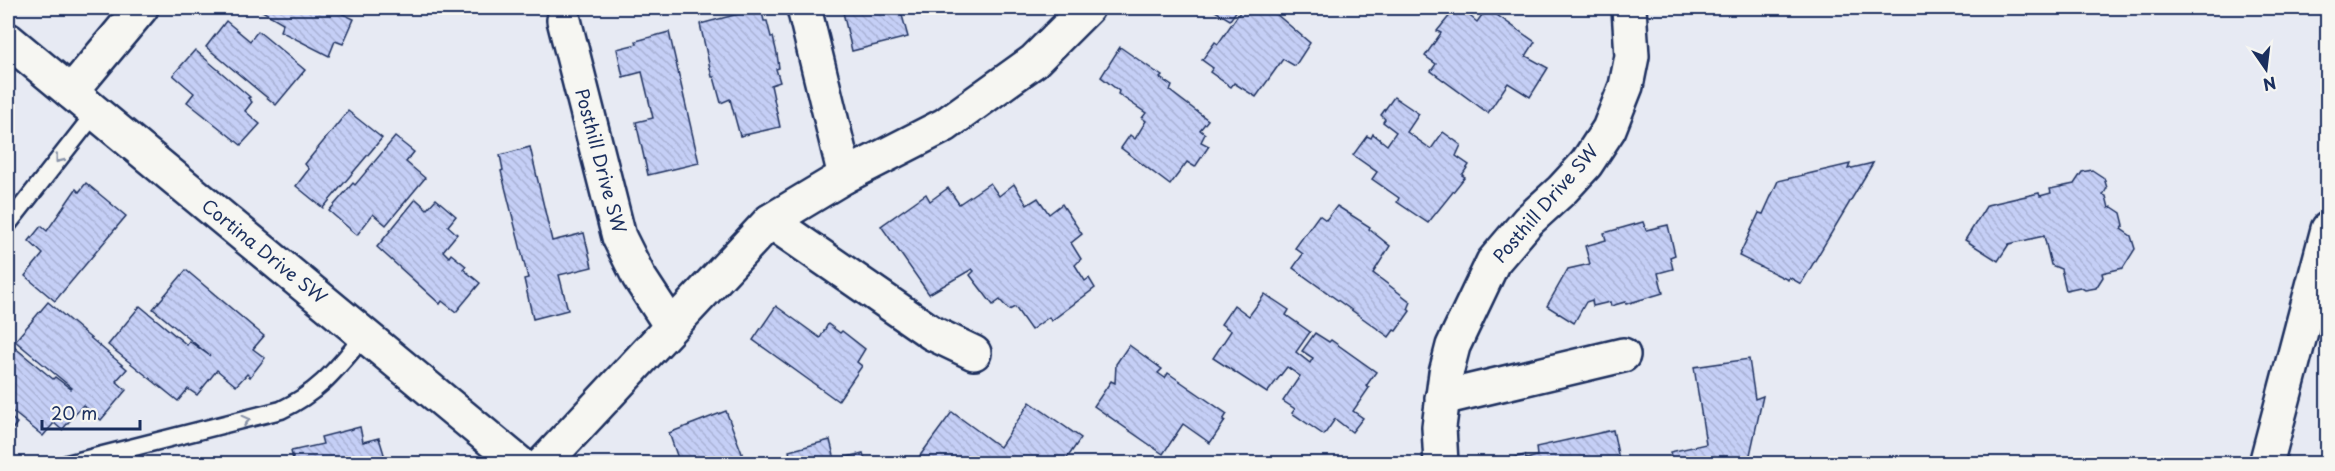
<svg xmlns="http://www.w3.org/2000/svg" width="2335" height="471" font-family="'Playpen Sans',sans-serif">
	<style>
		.building { fill: url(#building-back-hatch); stroke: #1b2f5e; stroke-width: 1.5 }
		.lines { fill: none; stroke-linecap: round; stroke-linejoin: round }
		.service-casing { stroke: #1b2f5e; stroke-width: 21 }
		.minor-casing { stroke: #1b2f5e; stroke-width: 38 }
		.tertiary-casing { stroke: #1b2f5e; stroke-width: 38 }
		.service { stroke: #f6f6f2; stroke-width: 16 }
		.minor { stroke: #f6f6f2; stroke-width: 33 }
		.tertiary { stroke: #f6f6f2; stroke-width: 33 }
		.oneway { stroke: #8892a8 }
		.labels { text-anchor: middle; stroke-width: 5; stroke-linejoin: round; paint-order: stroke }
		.street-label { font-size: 18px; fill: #1b2f5e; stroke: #f6f6f2 }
	</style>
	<defs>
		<pattern id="building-back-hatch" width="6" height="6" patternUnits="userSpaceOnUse" patternTransform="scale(1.5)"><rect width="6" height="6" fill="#c5cff6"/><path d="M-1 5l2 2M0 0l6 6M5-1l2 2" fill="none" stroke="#a9b2d5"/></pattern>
	</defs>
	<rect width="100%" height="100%" fill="#e7eaf3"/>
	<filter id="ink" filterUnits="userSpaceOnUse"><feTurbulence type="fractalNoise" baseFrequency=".0167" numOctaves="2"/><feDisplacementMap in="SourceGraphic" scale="12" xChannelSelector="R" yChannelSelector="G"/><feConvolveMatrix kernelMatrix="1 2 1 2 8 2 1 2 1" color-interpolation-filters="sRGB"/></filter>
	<g filter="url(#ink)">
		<g class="building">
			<path d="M257,8H330L354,19L343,44L335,41L329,56L280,31L283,23Z"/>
			<path d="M761,8L764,21H767L771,37H773L777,54L779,68L776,69L780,82L771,85L780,127L740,136L730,99L721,103L714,77H712L700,24Z"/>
			<path d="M842,8H900L908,37L852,51Z"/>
			<path d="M1210,8H1269L1310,43L1295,66L1283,59L1256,97L1234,83L1231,87L1210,72L1213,68L1202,60L1215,42L1218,44L1240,12L1237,10L1230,20Z"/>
			<path d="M1456,8H1460L1477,22L1487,8L1535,42L1526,56L1548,68L1530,97L1508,83L1488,113L1431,71L1436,64L1425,56L1441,33L1437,31Z"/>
			<path d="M226,21L250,41L258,31L305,70L276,105L206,47Z"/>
			<path d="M669,32L699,163L648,175L636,122L653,118L642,72L623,77L617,49L637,44L636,41Z"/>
			<path d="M1120,47L1162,76L1160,78L1172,86L1170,91L1208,120L1200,130L1205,134L1201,142L1209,146L1195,167L1187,162L1170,185L1121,148L1130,135L1135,139L1146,121L1142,118L1146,113L1118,94L1119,91L1101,77Z"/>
			<path d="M195,50L250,97L248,98L252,102L245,111L260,124L241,145L187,102L194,93L173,75Z"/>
			<path d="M1394,97L1419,114L1407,132L1431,149L1443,132L1461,145L1456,156L1469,165L1462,175L1465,177L1428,223L1397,202L1399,198L1372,179L1377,172L1353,155L1367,136L1371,138L1373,134L1387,145L1396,132L1383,122L1385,119L1381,115Z"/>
			<path d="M348,111L382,138L323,208L296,186L309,169L305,164Z"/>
			<path d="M395,137L414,152L406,162L425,178L386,225L373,214L357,235L329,211L353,183L355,185Z"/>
			<path d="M530,147L552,241L584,233L592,267L559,275L568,310L533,319L524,279L528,278L501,171L503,170L500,155Z"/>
			<path d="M1873,163L1801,284L1789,277L1788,280L1739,256L1759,213L1763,214L1778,181L1850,164L1848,169Z"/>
			<path d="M2092,170L2104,178L2107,188L2103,195L2106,196L2109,208L2112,207L2121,213L2124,225L2121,229L2131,236L2135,249L2123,268L2102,273L2103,277L2096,288L2085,290L2080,287L2066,290L2061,269L2051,265L2044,236L2009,244L1998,261L1965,240L1987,205L2039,193L2040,196L2051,193L2050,189L2074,184L2082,172Z"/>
			<path d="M86,183L126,216L55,301L25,276L43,254L29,241L41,226L47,231L76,189L79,192Z"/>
			<path d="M990,183L999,196L1014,184L1027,205L1038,198L1049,214L1062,204L1082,234L1071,243L1081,259L1075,265L1085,281L1089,278L1095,288L1051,321L1049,317L1031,330L1015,307L1009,310L1000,300L993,305L970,275L974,271L972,269L929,294L881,226L926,194L930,201L948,188L959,204Z"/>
			<path d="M416,199L427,209L436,199L456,216L448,226L457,234L443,251L449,257L451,254L466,266L463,269L480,283L456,312L442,301L440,304L377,247Z"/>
			<path d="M1337,206L1370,227L1369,229L1390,246L1373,273L1411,302L1408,309L1410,311L1396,331L1394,330L1389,337L1293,268L1303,254L1295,248L1319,215L1326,220Z"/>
			<path d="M1643,222L1646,230L1668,225L1675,255L1670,257L1673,269L1658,273L1663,293L1626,304L1625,302L1611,306L1610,302L1593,306L1592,300L1586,302L1574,323L1547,306L1568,269L1590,264L1585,246L1606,240L1604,233Z"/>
			<path d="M186,270L264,336L253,349L265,358L250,377L247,374L236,386L217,370L197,395L188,389L178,401L108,345L140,306L187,345L189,341L210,356L153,309Z"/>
			<path d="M1265,294L1289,310L1286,315L1310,332L1296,352L1310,363L1313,358L1302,351L1315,333L1329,342L1331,340L1376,372L1366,386L1369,388L1353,411L1363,418L1352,432L1335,419L1324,435L1292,413L1295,409L1283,401L1300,376L1287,367L1267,393L1213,358L1231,331L1221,324L1234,305L1249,316Z"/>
			<path d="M48,302L127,369L116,381L126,390L101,420L83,405L62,430L54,423L43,436L8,408V342L53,379L55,377L71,389L72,388L15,341Z"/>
			<path d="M776,306L820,338L828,324L840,333L842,331L865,349L857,362L862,366L838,401L753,340Z"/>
			<path d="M1129,345L1162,369L1158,373L1165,378L1168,373L1227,414L1223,420L1225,421L1210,443L1183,424L1163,454L1094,406L1111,381L1115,383L1116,364Z"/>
			<path d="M1749,359L1755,399L1763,396L1748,464H1673L1670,452L1706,444L1694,367Z"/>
			<path d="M1030,402L1081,438L1063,464H927L919,457L952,412L1000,447Z"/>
			<path d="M726,411L746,464H680L669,433Z"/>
			<path d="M8,415L17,423L8,435Z"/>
			<path d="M360,427L363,442L379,438L387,464H294L291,451L323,444L321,437Z"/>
			<path d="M1613,430L1620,464H1506L1504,460L1525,455L1526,459L1537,456L1536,447Z"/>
			<path d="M830,440L835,460L863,453L866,464H792L789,451Z"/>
		</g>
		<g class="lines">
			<g class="service-casing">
				<g id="service">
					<path d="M8,224L95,113"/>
					<path d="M67,464L281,410C321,391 337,368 365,335"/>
				</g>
			</g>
			<g class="minor-casing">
				<g id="minor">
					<path d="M804,8L845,176"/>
					<path d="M564,20L619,237L639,277L671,326"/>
					<path d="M71,92L141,8"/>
					<path d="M770,221L932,333L974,353"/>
					<path d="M1442,398L1623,355"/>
					<path d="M543,464L770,221L845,176L945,125L1034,61L1087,8"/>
					<path d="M1441,464L1439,427L1446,373L1453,346L1493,262L1528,221L1562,190L1586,164L1609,129L1626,86L1632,56L1629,8"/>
					<path d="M2266,464L2328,229"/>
				</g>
			</g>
			<g class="tertiary-casing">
				<path id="tertiary" d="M8,40L520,464"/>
			</g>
			<use href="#service" class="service"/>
			<use href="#minor" class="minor"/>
			<use href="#tertiary" class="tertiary"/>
		</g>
		<defs><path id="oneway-chevron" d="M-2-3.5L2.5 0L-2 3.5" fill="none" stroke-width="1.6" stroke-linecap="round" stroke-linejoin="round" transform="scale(1.5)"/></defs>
		<g class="oneway">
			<use href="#oneway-chevron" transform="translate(59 159) rotate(128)"/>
			<use href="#oneway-chevron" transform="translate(246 420) rotate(-15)"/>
		</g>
	</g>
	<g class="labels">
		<g class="street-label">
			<text transform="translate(600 161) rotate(75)" y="6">Posthill Drive SW</text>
			<text transform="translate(1546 204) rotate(-49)" y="6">Posthill Drive SW</text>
			<text transform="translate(264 252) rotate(39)" y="6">Cortina Drive SW</text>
		</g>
	</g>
	<rect width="2335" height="471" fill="none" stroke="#f6f6f2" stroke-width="30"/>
	<rect x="15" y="15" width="2305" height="441" fill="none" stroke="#1b2f5e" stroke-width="2" filter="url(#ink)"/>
	<g transform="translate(2266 69) rotate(166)" stroke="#f6f6f2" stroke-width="4.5" paint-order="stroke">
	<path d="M0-4.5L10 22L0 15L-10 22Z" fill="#1b2f5e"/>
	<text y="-9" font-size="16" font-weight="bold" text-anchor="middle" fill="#1b2f5e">N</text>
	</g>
	<path d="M42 420v9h98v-9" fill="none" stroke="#1b2f5e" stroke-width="3"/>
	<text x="51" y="420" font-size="18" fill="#1b2f5e" stroke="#f6f6f2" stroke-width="4.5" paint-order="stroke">20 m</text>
</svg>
